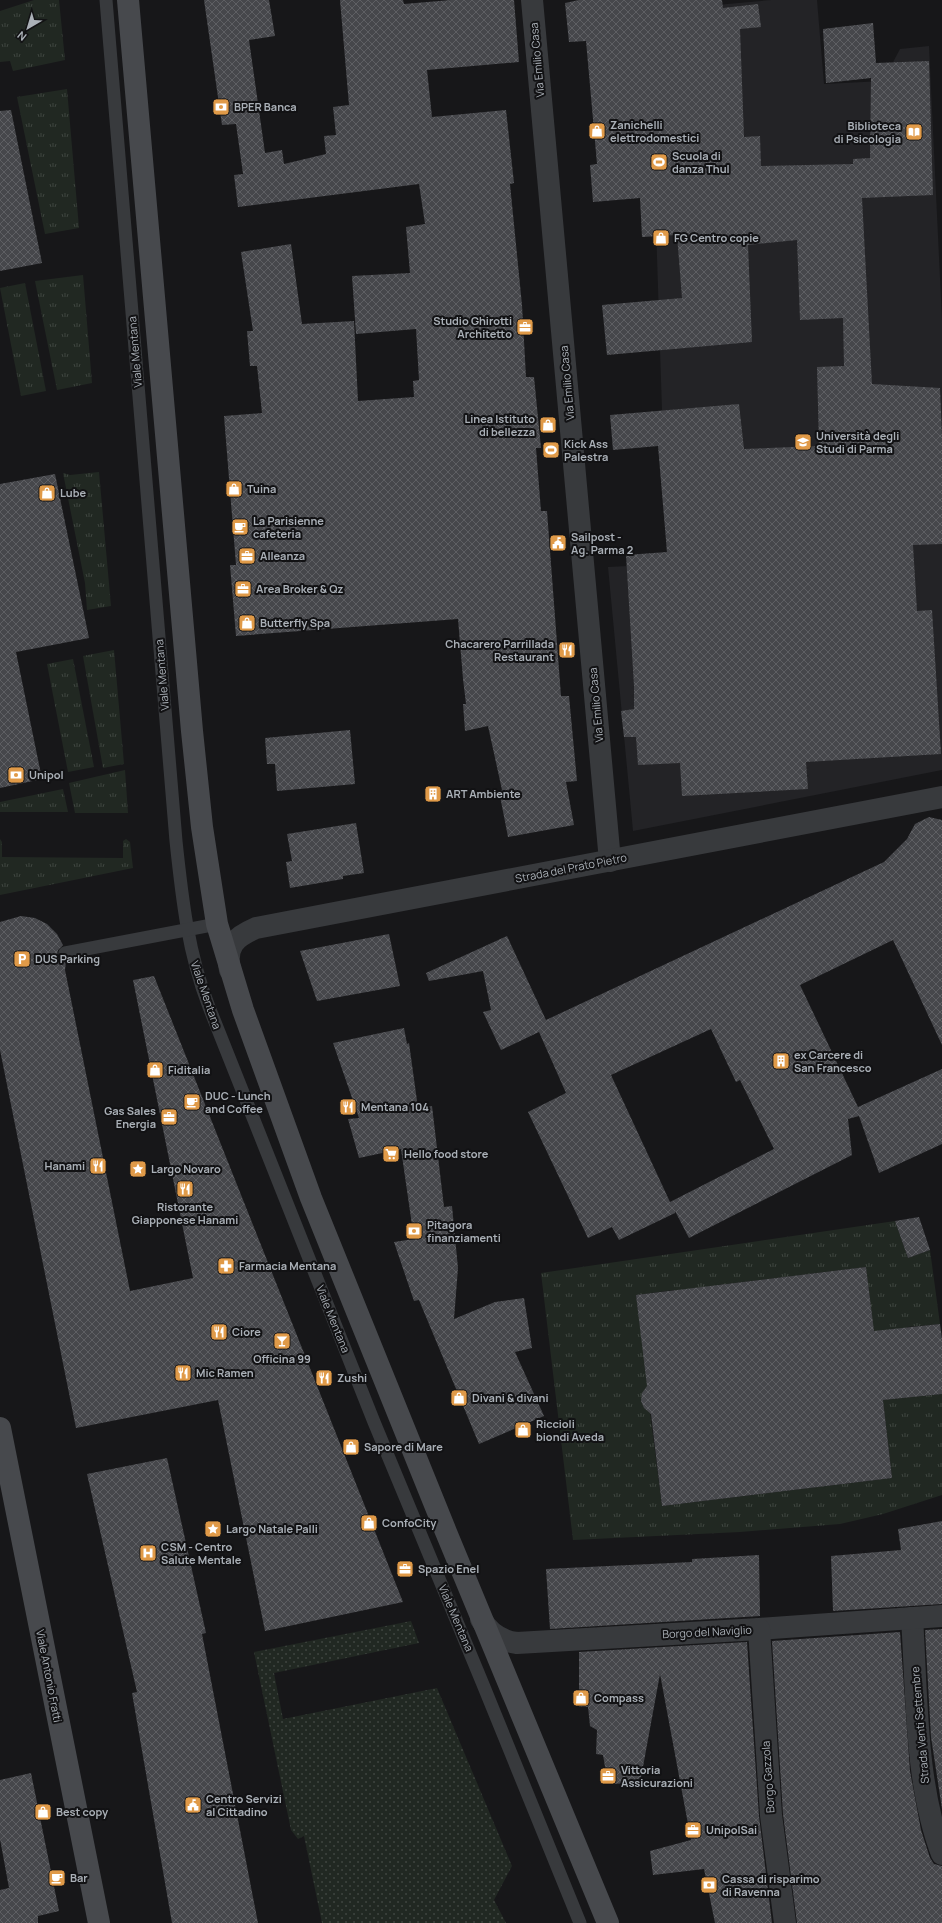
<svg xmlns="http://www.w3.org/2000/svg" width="942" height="1923" font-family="Manrope,sans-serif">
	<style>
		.built { fill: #232326 }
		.grass { fill: url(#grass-tufts) }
		.park { fill: url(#park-dots) }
		.building { fill: url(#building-cross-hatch); fill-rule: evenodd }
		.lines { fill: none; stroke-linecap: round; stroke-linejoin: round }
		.lane { stroke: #383a3d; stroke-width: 13 }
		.street { stroke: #383a3d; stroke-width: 22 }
		.secondary { stroke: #47494d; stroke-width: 22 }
		.labels { text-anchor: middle; stroke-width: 4; stroke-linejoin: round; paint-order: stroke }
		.street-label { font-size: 11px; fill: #aab0b7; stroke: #121214 }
		.poi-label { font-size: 11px; font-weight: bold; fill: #aab0b7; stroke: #121214; text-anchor: start }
	</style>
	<defs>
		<pattern id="grass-tufts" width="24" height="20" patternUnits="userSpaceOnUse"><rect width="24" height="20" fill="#212822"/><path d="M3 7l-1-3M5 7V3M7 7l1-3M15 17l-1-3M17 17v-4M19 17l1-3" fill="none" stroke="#3f4540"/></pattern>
		<pattern id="park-dots" width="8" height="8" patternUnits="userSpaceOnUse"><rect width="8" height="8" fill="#212822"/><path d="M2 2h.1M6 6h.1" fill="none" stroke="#3f4540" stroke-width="1.8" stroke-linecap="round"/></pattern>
		<pattern id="building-cross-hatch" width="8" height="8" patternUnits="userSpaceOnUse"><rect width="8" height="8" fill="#46474b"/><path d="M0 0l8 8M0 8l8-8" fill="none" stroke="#5e5f63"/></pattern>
	</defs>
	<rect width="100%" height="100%" fill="#171719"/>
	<path class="built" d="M771,0H817L824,84L883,81L900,49L929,46L942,320V770L633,831L608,567L667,564L649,11Z"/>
	<g class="grass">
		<path d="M34,0H59L65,60L13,71L10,61L0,62V11Z"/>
		<path d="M67,89L79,228L45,234L17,97Z"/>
		<path d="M83,275L92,383L57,390L35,281Z"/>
		<path d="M25,283L46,391L21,396L0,288Z"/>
		<path d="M99,472L111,606L87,610L85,583L63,473L70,475Z"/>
		<path d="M114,650L124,764L103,768L83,656Z"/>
		<path d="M73,659L94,767L68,772L47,664Z"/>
		<path d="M125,770L128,813H75L69,783Z"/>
		<path d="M63,789L68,812H0V802Z"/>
		<path d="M0,839L2,842V857L123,858V841L126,839L130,842L133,868L0,895Z"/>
		<path d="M895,1221L908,1258L930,1250L940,1324L907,1327L909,1346L876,1350L866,1267L718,1285L686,1383L674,1290L636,1295L648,1387C639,1397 640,1405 650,1412L662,1506L892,1478L883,1400L942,1394V1495L883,1514L840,1524L740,1532L573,1540L541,1273Z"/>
	</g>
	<path class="park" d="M411,1621L419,1643L274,1673L283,1719L437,1688L512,1866L494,1900L506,1923H322L304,1836L298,1839L291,1830L254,1652Z"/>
	<g class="building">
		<path d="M204,0H269L275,36L249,40L265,153L282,150L284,164L326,154L324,136L336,135L333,107L349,105L340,0H403L404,4L451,0H514L519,62L427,70L432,117L506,110L514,183L510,184L522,305L526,377H534L541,448H536L541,511H547L561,696H569L577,781L566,782L574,825L508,837L499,791L502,790L488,726L465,731L463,704H466L463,679L458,619L236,636L230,565H236L224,416L262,413L257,366H250L247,331H253L241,252L291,244L302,324L354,321L358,401L414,397L413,381L419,380L416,329L356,334L352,276L410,273L406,227L425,224L419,184L238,207L234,175L243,174L236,124L222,125Z"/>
		<path d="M579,0H722L723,8L758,4L761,27L740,29L744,137L760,136L761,166L853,164V159L870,158L871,78L826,83L823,29L873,23L876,63L929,61L933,195L862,198L872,384L940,388L942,437V544L913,545L917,611L932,610L941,754L806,762L808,789L682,796L680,763L638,765L636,737H624L621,711L634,709V686L626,555L667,552L658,446L613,450L610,415L739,404L744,449L819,446L817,367L844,366L843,318L800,320L797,240L748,245L752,342L607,355L602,305L682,298L677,235L642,237L640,198L593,202L590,165L597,164L586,41L569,42L565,3Z"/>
		<path d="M11,110L42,263L0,271V111Z"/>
		<path d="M55,474L89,638L16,652L42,779L0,788V484Z"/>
		<path d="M350,730L355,784L277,791L275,764H267L265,738Z"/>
		<path d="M929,817L942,820V1045L893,940L800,985L858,1107L942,1069V1144L879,1173L859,1116L848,1119L852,1155L689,1238L675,1211V1213L619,1240L612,1227L588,1238L528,1112L566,1093L539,1032L501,1050L483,1012L491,1010L483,971L429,981L426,973L507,936L546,1020L884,862L907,839L915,824ZM711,1029L736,1082L740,1080L774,1149L670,1202L611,1075Z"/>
		<path d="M356,823L364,873L343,876V879L290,888L286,862L292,861L287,834Z"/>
		<path d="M21,916L35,918L47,924L57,934L63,945L58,950L57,955L59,958L66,961L65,970L130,1291L193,1278L133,980L154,976L403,1602L265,1631L218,1400L76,1428L0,1050V922Z"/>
		<path d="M389,934L400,986L317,1001L300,951Z"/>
		<path d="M404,1028L407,1044L409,1043L418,1108L432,1106L444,1207L452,1206L458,1268L454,1319L495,1302L524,1298L532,1348L515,1352L544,1416L479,1444L419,1300L414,1301L394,1242L414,1239L401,1149L359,1158L348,1119L359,1118L333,1043Z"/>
		<path d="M919,1217L930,1250L908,1258L895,1221Z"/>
		<path d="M866,1267L874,1331L940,1324L942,1339V1394L883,1400L892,1478L662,1506L651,1414L644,1408L641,1401L642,1393L647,1386L636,1295Z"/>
		<path d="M167,1458L206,1633L202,1634L258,1923H172L132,1693L137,1692L87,1474Z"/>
		<path d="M942,1521V1604L833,1611L831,1556L901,1550L898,1529Z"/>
		<path d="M759,1555L760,1616L550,1629L546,1569L692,1562V1559Z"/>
		<path d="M942,1629V1809L931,1737L925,1630Z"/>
		<path d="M900,1632L910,1771L921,1830L930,1858L934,1864L942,1866V1923H797L783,1814L772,1641Z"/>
		<path d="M747,1642L759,1816L772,1923H715L704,1869L653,1875L650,1851L691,1840L660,1674L640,1783L608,1784L603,1755L596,1754L597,1730L590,1726L588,1707H579V1652Z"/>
		<path d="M31,1773L59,1911L38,1916V1923H0V1890L9,1888L0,1839V1780Z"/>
	</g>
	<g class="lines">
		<g class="lane">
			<path d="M106,0L176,841C182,898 188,953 209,1007L374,1422L482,1682L580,1923"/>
			<path d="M65,953L217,924"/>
		</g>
		<g class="street">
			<path d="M532,0L610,861"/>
			<path d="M230,970C225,946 235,937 256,928L942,797"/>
			<path d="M912,1618C917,1694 915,1784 942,1854"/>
			<path d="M481,1619C489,1633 501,1641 517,1643L759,1629L942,1616"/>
			<path d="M759,1629L771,1815L785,1923"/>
		</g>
		<g class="secondary">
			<path d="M128,0L192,731L202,827L217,924L243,1010L311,1198L446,1532L608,1923"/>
			<path d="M0,1428L99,1923"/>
		</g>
	</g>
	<defs>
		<g id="bank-square" transform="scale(0.9)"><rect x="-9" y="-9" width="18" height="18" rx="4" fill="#e09a48" stroke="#121214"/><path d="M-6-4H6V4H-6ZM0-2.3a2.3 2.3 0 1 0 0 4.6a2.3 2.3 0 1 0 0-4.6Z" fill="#fff"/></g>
		<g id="shop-square" transform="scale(0.9)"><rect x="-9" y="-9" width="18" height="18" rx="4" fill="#e09a48" stroke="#121214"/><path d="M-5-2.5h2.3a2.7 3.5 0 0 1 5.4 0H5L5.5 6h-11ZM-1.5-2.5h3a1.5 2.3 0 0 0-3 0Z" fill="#fff"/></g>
		<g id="library-square" transform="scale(0.9)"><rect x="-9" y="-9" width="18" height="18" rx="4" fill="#e09a48" stroke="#121214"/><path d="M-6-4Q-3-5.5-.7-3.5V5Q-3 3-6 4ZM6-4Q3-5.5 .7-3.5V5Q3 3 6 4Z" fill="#fff"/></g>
		<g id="stadium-square" transform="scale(0.9)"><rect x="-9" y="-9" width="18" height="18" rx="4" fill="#e09a48" stroke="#121214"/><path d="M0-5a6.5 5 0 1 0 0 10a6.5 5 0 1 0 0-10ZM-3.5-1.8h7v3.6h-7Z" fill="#fff"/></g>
		<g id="office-square" transform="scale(0.9)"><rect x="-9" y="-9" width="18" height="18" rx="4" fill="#e09a48" stroke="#121214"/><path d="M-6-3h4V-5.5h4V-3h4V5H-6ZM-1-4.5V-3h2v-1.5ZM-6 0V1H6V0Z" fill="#fff"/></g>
		<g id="university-square" transform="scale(0.9)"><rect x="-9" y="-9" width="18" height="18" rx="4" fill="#e09a48" stroke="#121214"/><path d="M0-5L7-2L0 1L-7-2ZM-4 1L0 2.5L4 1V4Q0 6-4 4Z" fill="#fff"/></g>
		<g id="cafe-square" transform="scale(0.9)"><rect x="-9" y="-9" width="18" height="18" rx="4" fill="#e09a48" stroke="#121214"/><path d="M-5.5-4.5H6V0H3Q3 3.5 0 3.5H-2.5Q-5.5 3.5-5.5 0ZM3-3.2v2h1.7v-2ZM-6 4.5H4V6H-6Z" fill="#fff"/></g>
		<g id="civic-square" transform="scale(0.9)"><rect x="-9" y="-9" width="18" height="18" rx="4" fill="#e09a48" stroke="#121214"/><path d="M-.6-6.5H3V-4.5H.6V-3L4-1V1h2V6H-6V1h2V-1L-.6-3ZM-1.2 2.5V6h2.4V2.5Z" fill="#fff"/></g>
		<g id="restaurant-square" transform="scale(0.9)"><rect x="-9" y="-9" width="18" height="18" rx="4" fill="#e09a48" stroke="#121214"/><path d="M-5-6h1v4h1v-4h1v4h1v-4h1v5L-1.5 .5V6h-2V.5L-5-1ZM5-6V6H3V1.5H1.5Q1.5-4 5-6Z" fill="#fff"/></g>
		<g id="building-square" transform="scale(0.9)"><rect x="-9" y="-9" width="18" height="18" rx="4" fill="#e09a48" stroke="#121214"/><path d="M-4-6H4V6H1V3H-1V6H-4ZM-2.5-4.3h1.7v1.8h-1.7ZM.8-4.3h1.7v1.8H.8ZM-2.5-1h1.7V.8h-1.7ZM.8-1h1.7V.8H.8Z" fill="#fff"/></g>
		<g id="parking-square" transform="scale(0.9)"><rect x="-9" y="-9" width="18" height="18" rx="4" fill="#e09a48" stroke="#121214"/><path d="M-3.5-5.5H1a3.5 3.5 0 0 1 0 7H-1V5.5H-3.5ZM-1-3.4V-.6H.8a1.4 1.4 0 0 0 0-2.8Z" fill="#fff"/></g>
		<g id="supermarket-square" transform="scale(0.9)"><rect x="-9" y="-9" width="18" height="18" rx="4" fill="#e09a48" stroke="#121214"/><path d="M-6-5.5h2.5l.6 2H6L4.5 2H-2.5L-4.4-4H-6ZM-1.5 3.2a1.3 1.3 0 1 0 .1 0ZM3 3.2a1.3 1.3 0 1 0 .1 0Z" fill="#fff"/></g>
		<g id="sight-square" transform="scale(0.9)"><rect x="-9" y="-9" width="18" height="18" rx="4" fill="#e09a48" stroke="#121214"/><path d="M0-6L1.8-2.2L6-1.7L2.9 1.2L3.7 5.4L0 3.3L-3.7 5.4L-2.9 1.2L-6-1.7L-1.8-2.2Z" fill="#fff"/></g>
		<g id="pharmacy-square" transform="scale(0.9)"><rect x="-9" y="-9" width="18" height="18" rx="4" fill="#e09a48" stroke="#121214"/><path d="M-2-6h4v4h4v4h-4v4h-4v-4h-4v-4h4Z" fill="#fff"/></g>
		<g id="bar-square" transform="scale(0.9)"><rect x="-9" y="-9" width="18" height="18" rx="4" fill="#e09a48" stroke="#121214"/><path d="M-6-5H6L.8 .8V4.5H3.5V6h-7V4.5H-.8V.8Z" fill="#fff"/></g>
		<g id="hospital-square" transform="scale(0.9)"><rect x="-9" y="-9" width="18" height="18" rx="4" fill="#e09a48" stroke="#121214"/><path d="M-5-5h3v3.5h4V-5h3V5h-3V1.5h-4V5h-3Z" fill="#fff"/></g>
	</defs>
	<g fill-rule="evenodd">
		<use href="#bank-square" x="221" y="107"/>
		<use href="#shop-square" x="597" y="131"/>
		<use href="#library-square" x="914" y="132"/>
		<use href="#stadium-square" x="659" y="162"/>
		<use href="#shop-square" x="661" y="238"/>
		<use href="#office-square" x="525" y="327"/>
		<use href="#shop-square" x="548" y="425"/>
		<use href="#university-square" x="803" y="442"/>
		<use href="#stadium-square" x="551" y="450"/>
		<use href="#shop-square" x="234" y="489"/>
		<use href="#shop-square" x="47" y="493"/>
		<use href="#cafe-square" x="240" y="527"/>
		<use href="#civic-square" x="558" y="543"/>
		<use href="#office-square" x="247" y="556"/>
		<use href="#office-square" x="243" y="589"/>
		<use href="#shop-square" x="247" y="623"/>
		<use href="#restaurant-square" x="567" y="650"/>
		<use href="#bank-square" x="16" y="775"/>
		<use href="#building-square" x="433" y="794"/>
		<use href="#parking-square" x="22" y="959"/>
		<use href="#building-square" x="781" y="1061"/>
		<use href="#shop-square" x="155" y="1070"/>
		<use href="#cafe-square" x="192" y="1102"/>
		<use href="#restaurant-square" x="348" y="1107"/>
		<use href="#office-square" x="169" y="1117"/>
		<use href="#supermarket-square" x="391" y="1154"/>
		<use href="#restaurant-square" x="98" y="1166"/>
		<use href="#sight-square" x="138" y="1169"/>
		<use href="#restaurant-square" x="185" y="1189"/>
		<use href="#bank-square" x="414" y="1231"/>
		<use href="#pharmacy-square" x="226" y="1266"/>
		<use href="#restaurant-square" x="219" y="1332"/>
		<use href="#bar-square" x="282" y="1341"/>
		<use href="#restaurant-square" x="183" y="1373"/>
		<use href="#restaurant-square" x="324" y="1378"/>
		<use href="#shop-square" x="459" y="1398"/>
		<use href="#shop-square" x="523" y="1430"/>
		<use href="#shop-square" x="351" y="1447"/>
		<use href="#shop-square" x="369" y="1523"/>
		<use href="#sight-square" x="213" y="1529"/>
		<use href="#hospital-square" x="148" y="1553"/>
		<use href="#office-square" x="405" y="1569"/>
		<use href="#shop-square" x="581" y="1698"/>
		<use href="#office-square" x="608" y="1776"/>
		<use href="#civic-square" x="193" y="1805"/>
		<use href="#shop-square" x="43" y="1812"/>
		<use href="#office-square" x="693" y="1830"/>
		<use href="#cafe-square" x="57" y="1878"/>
		<use href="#bank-square" x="709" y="1885"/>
	</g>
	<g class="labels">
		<g class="street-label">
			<text transform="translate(537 60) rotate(-95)" y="4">Via Emilio Casa</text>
			<text transform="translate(135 352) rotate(-95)" y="4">Viale Mentana</text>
			<text transform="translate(567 383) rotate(-95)" y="4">Via Emilio Casa</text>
			<text transform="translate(162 675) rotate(-95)" y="4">Viale Mentana</text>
			<text transform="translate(596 705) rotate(-95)" y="4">Via Emilio Casa</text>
			<text transform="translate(571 868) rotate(-11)" y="4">Strada del Prato Pietro</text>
			<text transform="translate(206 995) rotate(71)" y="4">Viale Mentana</text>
			<text transform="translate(333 1319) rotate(68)" y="4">Viale Mentana</text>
			<text transform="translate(456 1618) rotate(67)" y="4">Viale Mentana</text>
			<text transform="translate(707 1632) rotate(-3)" y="4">Borgo del Naviglio</text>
			<text transform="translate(49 1676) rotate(79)" y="4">Viale Antonio Fratti</text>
			<text transform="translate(920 1725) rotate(-95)" y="4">Strada Venti Settembre</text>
			<text transform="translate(768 1777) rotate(-94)" y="4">Borgo Gazzola</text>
		</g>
		<g class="poi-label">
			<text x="234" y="111">BPER Banca</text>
			<text x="610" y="129">Zanichelli<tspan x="610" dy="13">elettrodomestici</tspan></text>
			<text x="901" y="130" text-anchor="end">Biblioteca<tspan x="901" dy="13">di Psicologia</tspan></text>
			<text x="672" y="160">Scuola di<tspan x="672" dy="13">danza Thul</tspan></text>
			<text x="674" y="242">FG Centro copie</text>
			<text x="512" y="325" text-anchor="end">Studio Ghirotti<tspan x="512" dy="13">Architetto</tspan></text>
			<text x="535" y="423" text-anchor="end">Linea Istituto<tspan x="535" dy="13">di bellezza</tspan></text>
			<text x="816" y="440">Università degli<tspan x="816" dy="13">Studi di Parma</tspan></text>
			<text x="564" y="448">Kick Ass<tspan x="564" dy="13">Palestra</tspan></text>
			<text x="247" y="493">Tuina</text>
			<text x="60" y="497">Lube</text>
			<text x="253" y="525">La Parisienne<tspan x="253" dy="13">cafeteria</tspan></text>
			<text x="571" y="541">Sailpost -<tspan x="571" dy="13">Ag. Parma 2</tspan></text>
			<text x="260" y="560">Alleanza</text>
			<text x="256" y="593">Area Broker &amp; Qz</text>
			<text x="260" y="627">Butterfly Spa</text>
			<text x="554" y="648" text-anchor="end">Chacarero Parrillada<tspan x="554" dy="13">Restaurant</tspan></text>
			<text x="29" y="779">Unipol</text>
			<text x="446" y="798">ART Ambiente</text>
			<text x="35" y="963">DUS Parking</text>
			<text x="794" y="1059">ex Carcere di<tspan x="794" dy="13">San Francesco</tspan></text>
			<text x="168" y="1074">Fiditalia</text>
			<text x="205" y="1100">DUC - Lunch<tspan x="205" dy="13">and Coffee</tspan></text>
			<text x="361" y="1111">Mentana 104</text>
			<text x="156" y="1115" text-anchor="end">Gas Sales<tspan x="156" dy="13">Energia</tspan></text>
			<text x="404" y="1158">Hello food store</text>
			<text x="85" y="1170" text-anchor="end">Hanami</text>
			<text x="151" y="1173">Largo Novaro</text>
			<text x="185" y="1211" text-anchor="middle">Ristorante<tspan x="185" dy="13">Giapponese Hanami</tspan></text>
			<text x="427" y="1229">Pitagora<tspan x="427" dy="13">finanziamenti</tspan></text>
			<text x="239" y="1270">Farmacia Mentana</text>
			<text x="232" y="1336">Ciore</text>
			<text x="282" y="1363" text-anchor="middle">Officina 99</text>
			<text x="196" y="1377">Mic Ramen</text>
			<text x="337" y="1382">Zushi</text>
			<text x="472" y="1402">Divani &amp; divani</text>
			<text x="536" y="1428">Riccioli<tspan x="536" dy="13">biondi Aveda</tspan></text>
			<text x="364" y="1451">Sapore di Mare</text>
			<text x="382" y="1527">ConfoCity</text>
			<text x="226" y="1533">Largo Natale Palli</text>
			<text x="161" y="1551">CSM - Centro<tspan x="161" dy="13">Salute Mentale</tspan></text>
			<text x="418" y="1573">Spazio Enel</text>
			<text x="594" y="1702">Compass</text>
			<text x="621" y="1774">Vittoria<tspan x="621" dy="13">Assicurazioni</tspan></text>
			<text x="206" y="1803">Centro Servizi<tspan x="206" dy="13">al Cittadino</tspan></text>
			<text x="56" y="1816">Best copy</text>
			<text x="706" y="1834">UnipolSai</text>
			<text x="70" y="1882">Bar</text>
			<text x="722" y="1883">Cassa di risparimo<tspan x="722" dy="13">di Ravenna</tspan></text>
		</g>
	</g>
	<g transform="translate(28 28) rotate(218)" stroke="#121214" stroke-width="3" paint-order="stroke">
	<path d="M0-3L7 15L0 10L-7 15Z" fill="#aab0b7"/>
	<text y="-6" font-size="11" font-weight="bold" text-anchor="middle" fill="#aab0b7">N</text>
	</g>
</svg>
